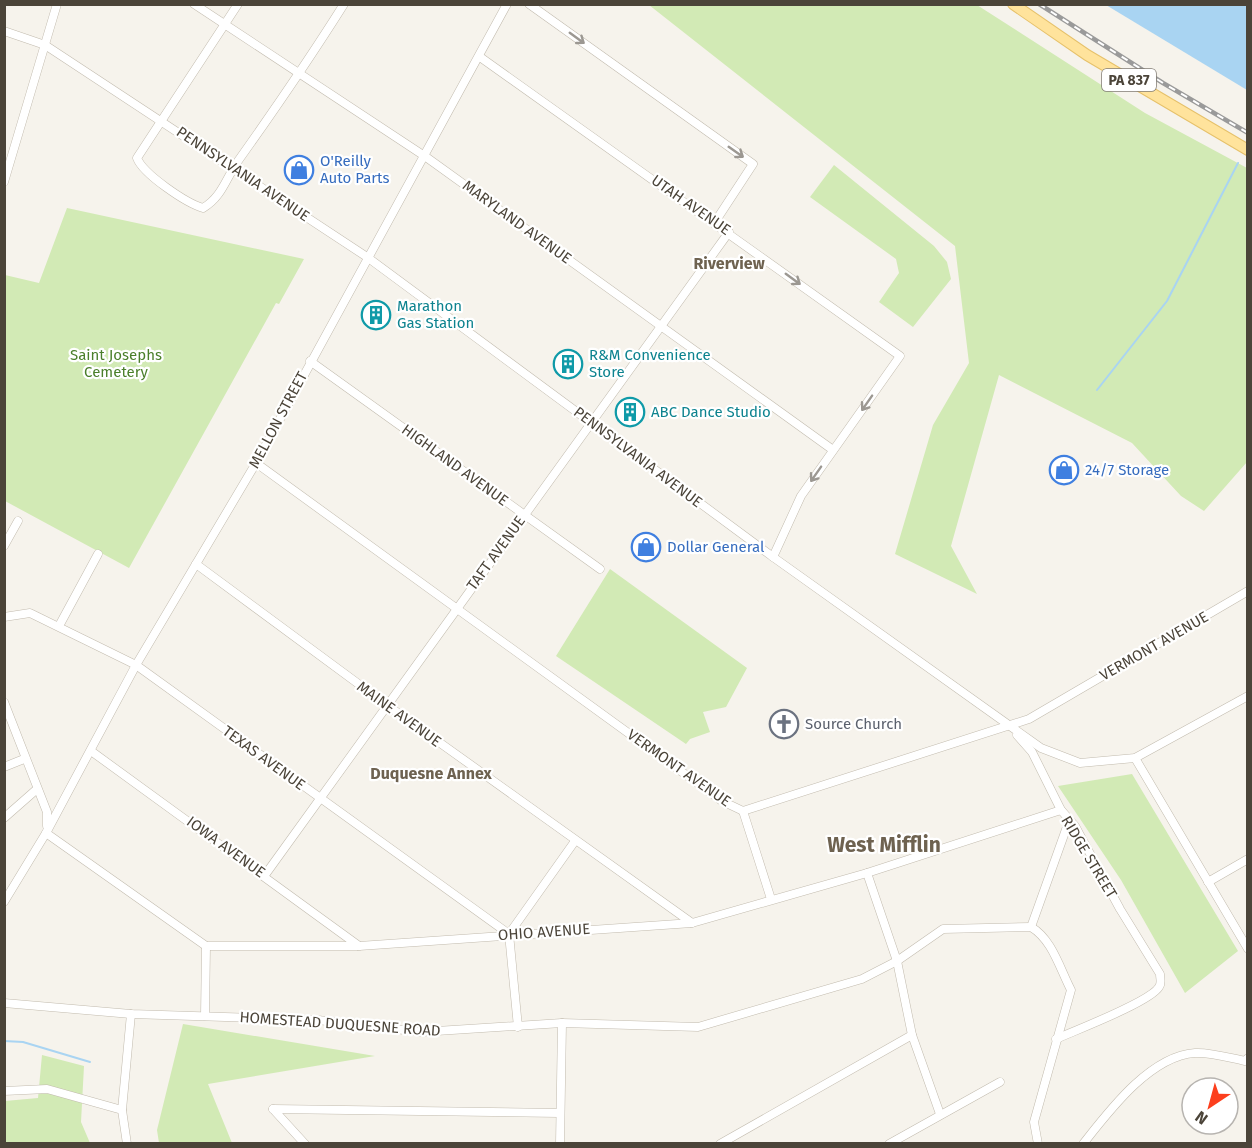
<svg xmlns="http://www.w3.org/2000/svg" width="1252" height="1148" font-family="'Fira Sans',sans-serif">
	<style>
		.green { fill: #d2eab5 }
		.water { fill: #a9d4f2 }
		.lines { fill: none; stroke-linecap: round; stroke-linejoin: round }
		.stream { stroke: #a9d4f2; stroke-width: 2 }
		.minor-casing { stroke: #c2bbae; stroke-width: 9 }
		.major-casing { stroke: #e6c16a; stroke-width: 12 }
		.minor { stroke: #fff; stroke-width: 8 }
		.major { stroke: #ffe39c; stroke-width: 10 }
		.rail-casing { stroke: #9a9a9a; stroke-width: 4.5 }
		.rail { stroke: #fff; stroke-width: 2; stroke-dasharray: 7; stroke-linecap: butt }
		.oneway { stroke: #9c9892 }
		.labels { text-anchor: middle; stroke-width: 4.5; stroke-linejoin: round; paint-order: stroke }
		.shield { fill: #fff; stroke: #817c74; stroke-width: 1.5 }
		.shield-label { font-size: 14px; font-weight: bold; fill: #4b4439 }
		.shop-label { font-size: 15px; fill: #366cbe; stroke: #fff; text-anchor: start }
		.street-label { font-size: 15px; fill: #4b4439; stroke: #fff }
		.culture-label { font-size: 15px; fill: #0d838f; stroke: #fff; text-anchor: start }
		.park-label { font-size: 15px; fill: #4a7f2a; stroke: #fff }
		.worship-label { font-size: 15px; fill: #5b616d; stroke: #fff; text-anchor: start }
		.neighbourhood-label { font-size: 16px; font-weight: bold; fill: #6e6250; stroke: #fff }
		.district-label { font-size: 21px; font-weight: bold; fill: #6e6250; stroke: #fff }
	</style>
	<rect width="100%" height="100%" fill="#f6f3ec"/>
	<g class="green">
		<path d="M649,5H977L1145,113L1247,168V462L1204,511L1181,496L1132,443L999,375L951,546L977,594L895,554L933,425L969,363L955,246Z"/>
		<path d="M834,165L934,246L947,262L951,279L913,327L879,302L899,273L896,259L810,197Z"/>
		<path d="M67,208L304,259L279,304L276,303L129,568L5,501V275L39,283Z"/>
		<path d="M610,569L747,668L726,707L703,712L710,732L690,739L686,744L556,656Z"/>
		<path d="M1132,774L1238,951L1185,993L1121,880L1058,786Z"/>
		<path d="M183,1024L375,1056L208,1084L232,1143H159L157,1130Z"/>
		<path d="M42,1055L84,1066L81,1122L90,1143L5,1144V1101L38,1098Z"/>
	</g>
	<path class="water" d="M1106,5H1247V90Z"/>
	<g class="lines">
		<g class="stream">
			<path d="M1097,390L1167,301L1238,163"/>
			<path d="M4,1041L23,1042L90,1062"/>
		</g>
		<g class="minor-casing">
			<g id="minor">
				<path d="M194,4L426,157L833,450"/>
				<path d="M238,4L137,158C143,174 186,203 203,208C222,197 226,178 238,161C275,109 310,58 344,4"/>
				<path d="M529,4L753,164L715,222"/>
				<path d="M4,31L45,45L367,257L773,557L1041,748L1080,763L1135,758L1248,696"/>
				<path d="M480,57L900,356L801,496L773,557"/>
				<path d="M4,182L57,4"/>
				<path d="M310,361L600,569"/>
				<path d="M256,463L722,801L743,811L1029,719L1248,591"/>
				<path d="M4,546L18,521"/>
				<path d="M196,564L387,705L692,923"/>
				<path d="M4,617L30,613L136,665L509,934"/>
				<path d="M59,626L98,554"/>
				<path d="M4,702L47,812V826"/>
				<path d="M1017,735L1032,752L1061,810L1075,826L1120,909L1160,974C1160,979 1162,983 1159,987C1150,1002 1076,1030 1056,1039"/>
				<path d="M91,751L359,946"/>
				<path d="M1135,758L1248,949"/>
				<path d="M4,767L24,759"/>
				<path d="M743,811L771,899"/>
				<path d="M4,818L37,789"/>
				<path d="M46,833L206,946H359L692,923L867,873L1061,810"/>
				<path d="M867,873L897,961L912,1035L940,1114"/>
				<path d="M265,875L729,232"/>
				<path d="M1208,882L1248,859"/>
				<path d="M4,902L46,833L136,665L256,463L507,4"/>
				<path d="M1031,927L1069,821"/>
				<path d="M509,934L575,841"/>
				<path d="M509,934L518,1027"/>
				<path d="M4,1003L131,1014L318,1020L421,1032L562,1023L698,1027L862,979L897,961L943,929L1031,927C1052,939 1060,969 1071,990L1034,1122L1038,1144"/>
				<path d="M205,1016L206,946"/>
				<path d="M4,1091L47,1089L122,1110"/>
				<path d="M273,1109L559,1113"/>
				<path d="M273,1109L305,1144"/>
				<path d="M127,1144L122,1110L131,1014"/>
				<path d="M560,1144L562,1023"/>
				<path d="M720,1144L912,1035"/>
				<path d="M889,1144L1000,1082"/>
				<path d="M1083,1144C1109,1111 1150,1056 1195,1053C1210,1052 1230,1058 1245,1061L1248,1058"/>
			</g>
		</g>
		<g class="major-casing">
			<path id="major" d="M1013,4L1087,55L1248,150"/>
		</g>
		<use href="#minor" class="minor"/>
		<use href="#major" class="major"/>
		<g class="rail-casing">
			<path id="rail" d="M1039,4L1163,83L1248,133"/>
		</g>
		<use href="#rail" class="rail"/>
	</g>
	<defs><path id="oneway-shaft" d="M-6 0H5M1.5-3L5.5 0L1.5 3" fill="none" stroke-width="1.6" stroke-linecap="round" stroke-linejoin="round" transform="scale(1.5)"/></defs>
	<g class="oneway">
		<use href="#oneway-shaft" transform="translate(577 38) rotate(36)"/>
		<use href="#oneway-shaft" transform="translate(736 152) rotate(35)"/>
		<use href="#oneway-shaft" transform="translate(793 279) rotate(36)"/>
		<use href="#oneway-shaft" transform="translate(867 403) rotate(125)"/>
		<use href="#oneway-shaft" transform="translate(816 474) rotate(125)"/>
	</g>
	<defs>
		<g id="shop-ring" transform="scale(1.5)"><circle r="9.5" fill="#fff" stroke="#3f7fe0" stroke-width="1.5"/><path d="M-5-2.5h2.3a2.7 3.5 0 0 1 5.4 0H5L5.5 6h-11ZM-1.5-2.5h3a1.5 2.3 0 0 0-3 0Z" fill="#3f7fe0"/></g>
		<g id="building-ring" transform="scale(1.5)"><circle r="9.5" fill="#fff" stroke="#0f9aa8" stroke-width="1.5"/><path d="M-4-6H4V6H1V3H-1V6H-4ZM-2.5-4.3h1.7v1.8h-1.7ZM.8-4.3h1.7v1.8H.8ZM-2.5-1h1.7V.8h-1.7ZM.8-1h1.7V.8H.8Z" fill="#0f9aa8"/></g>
		<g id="church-ring" transform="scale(1.5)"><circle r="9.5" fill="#fff" stroke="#6b7280" stroke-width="1.5"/><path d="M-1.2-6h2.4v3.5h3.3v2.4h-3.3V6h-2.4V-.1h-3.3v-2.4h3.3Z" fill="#6b7280"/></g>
	</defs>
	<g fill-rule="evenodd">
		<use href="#shop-ring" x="299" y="170"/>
		<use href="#building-ring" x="376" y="315"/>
		<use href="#building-ring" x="568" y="364"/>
		<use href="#building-ring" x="630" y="412"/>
		<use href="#shop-ring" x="1064" y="470"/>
		<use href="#shop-ring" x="646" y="547"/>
		<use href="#church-ring" x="784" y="724"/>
	</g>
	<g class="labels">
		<rect class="shield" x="1102" y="69" width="54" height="22" rx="4.5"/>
		<g class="shield-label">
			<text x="1129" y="85">PA 837</text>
		</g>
		<g class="shop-label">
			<text x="320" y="166">O'Reilly<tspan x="320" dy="17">Auto Parts</tspan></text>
			<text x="1085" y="475">24/7 Storage</text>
			<text x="667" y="552">Dollar General</text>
		</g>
		<g class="street-label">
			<text transform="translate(243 174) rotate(34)" y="5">PENNSYLVANIA AVENUE</text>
			<text transform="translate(691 205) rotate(35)" y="5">UTAH AVENUE</text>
			<text transform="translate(517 222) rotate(36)" y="5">MARYLAND AVENUE</text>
			<text transform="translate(278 420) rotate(-62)" y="5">MELLON STREET</text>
			<text transform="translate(638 457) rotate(37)" y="5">PENNSYLVANIA AVENUE</text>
			<text transform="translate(455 465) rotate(36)" y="5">HIGHLAND AVENUE</text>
			<text transform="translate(496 553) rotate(-54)" y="5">TAFT AVENUE</text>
			<text transform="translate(1154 646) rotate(-30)" y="5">VERMONT AVENUE</text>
			<text transform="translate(399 714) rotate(36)" y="5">MAINE AVENUE</text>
			<text transform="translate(264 758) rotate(36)" y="5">TEXAS AVENUE</text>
			<text transform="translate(679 768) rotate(35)" y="5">VERMONT AVENUE</text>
			<text transform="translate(226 847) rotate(36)" y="5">IOWA AVENUE</text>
			<text transform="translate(1089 857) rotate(59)" y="5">RIDGE STREET</text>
			<text transform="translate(544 932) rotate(-4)" y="5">OHIO AVENUE</text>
			<text transform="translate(340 1024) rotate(4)" y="5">HOMESTEAD DUQUESNE ROAD</text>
		</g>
		<g class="culture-label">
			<text x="397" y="311">Marathon<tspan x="397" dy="17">Gas Station</tspan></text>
			<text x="589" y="360">R&amp;M Convenience<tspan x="589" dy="17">Store</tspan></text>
			<text x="651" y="417">ABC Dance Studio</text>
		</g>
		<g class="park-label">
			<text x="116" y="360">Saint Josephs<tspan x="116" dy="17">Cemetery</tspan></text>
		</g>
		<g class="worship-label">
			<text x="805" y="729">Source Church</text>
		</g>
		<g class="neighbourhood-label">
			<text x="729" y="269">Riverview</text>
			<text x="431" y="779">Duquesne Annex</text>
		</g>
		<g class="district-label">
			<text x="884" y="852">West Mifflin</text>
		</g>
	</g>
	<rect width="1252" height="1148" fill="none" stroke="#4b4439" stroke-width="12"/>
	<g transform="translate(1210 1106) rotate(216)"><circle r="28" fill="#ffffff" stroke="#b7b4b0" stroke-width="1.5"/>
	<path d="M0-4.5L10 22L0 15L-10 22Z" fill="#fc3f1d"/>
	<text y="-9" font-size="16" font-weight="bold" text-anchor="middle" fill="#4b4439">N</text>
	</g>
</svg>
